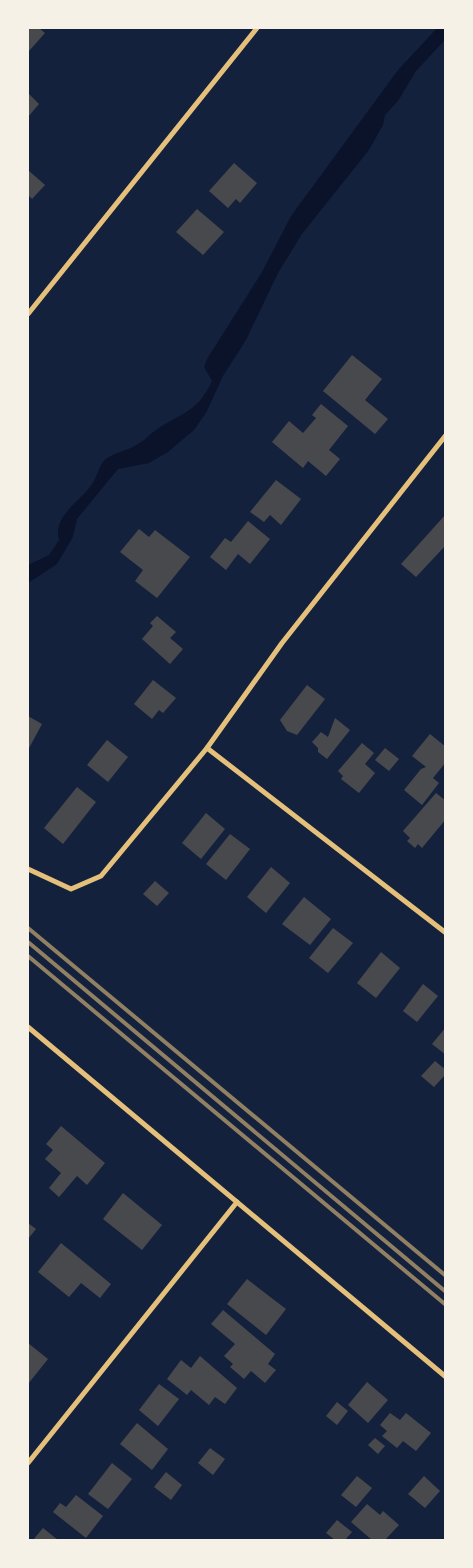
<svg xmlns="http://www.w3.org/2000/svg" width="473" height="1568" font-family="'Archivo Narrow',sans-serif">
	<style>
		.water { fill: #0b132b }
		.building { fill: #48494c }
		.lines { fill: none; stroke-linecap: round; stroke-linejoin: round }
		.minor { stroke: #e5c07b; stroke-width: 5 }
		.rail { stroke: #918062; stroke-width: 4 }
	</style>
	<rect width="100%" height="100%" fill="#14213d"/>
	<path class="water" d="M437,28H445V40L416,71L398,101L385,115L383,125L369,150L302,234L278,273L246,340L223,376L206,413L194,430L168,452L149,463L118,469L77,519L73,537L57,564L28,583V565L49,555L59,540C52,516 81,501 92,484C98,476 99,463 107,458C116,452 129,450 138,444C145,440 150,434 156,430C182,412 197,413 212,381L204,367L207,359L262,272L291,216L398,70Z"/>
	<g class="building">
		<path d="M28,28H39L45,33L29,51Z"/>
		<path d="M28,93L39,104L28,117Z"/>
		<path d="M234,163L257,183L240,203L236,199L228,208L209,191Z"/>
		<path d="M28,170L45,185L32,199L28,195Z"/>
		<path d="M197,209L224,232L203,255L176,232Z"/>
		<path d="M352,355L382,379L365,400L388,419L375,434L323,391Z"/>
		<path d="M321,404L348,426L329,450L340,459L326,476L308,461L303,468L272,442L289,421L303,433L316,418L312,415Z"/>
		<path d="M276,480L301,499L281,525L270,515L264,522L250,512Z"/>
		<path d="M446,514V545L416,577L401,564Z"/>
		<path d="M248,521L270,539L250,564L238,554L226,570L210,557L225,538L231,542Z"/>
		<path d="M139,529L149,537L155,530L190,557L157,598L135,581L143,570L120,552Z"/>
		<path d="M157,616L176,632L170,638L183,649L170,664L142,639L153,626L150,623Z"/>
		<path d="M153,680L176,698L163,713L159,710L152,719L134,704Z"/>
		<path d="M307,685L325,699L297,735L287,731L280,720Z"/>
		<path d="M28,716L42,724L28,750Z"/>
		<path d="M335,718L350,730L327,759L318,752V748L312,742L321,732L328,737Z"/>
		<path d="M430,734L446,747V762L433,778L439,783L422,805L404,790L421,769L426,767L412,756Z"/>
		<path d="M107,740L128,757L108,782L87,765Z"/>
		<path d="M362,743L374,753L365,764L375,773L359,793L341,779L343,776L338,771Z"/>
		<path d="M385,748L399,759L389,771L375,760Z"/>
		<path d="M77,787L96,802L63,844L44,828Z"/>
		<path d="M436,793L446,801V819L422,848L418,844L415,848L407,841L410,838L403,831Z"/>
		<path d="M206,813L225,829L201,859L182,843Z"/>
		<path d="M230,834L250,849L226,880L206,864Z"/>
		<path d="M271,867L290,883L266,913L247,897Z"/>
		<path d="M155,881L169,893L157,906L143,894Z"/>
		<path d="M304,897L331,919L310,945L282,924Z"/>
		<path d="M333,928L353,943L328,973L309,958Z"/>
		<path d="M381,952L400,968L376,998L357,983Z"/>
		<path d="M423,984L438,996L417,1022L403,1011Z"/>
		<path d="M446,1027V1055L432,1044Z"/>
		<path d="M435,1061L446,1070V1074L434,1087L421,1076Z"/>
		<path d="M61,1126L105,1163L87,1185L77,1176L59,1197L49,1188L61,1173L45,1159L53,1150L46,1144Z"/>
		<path d="M123,1193L162,1225L142,1250L103,1219Z"/>
		<path d="M28,1223L36,1229L28,1239Z"/>
		<path d="M61,1243L111,1284L100,1298L81,1283L69,1297L38,1272Z"/>
		<path d="M247,1279L286,1309L266,1335L227,1304Z"/>
		<path d="M223,1310L275,1354L268,1364L276,1370L265,1383L251,1371L244,1379L230,1367L233,1364L224,1356L235,1344L211,1324Z"/>
		<path d="M28,1343L48,1359L28,1384Z"/>
		<path d="M200,1356L237,1388L225,1404L215,1397L209,1405L191,1390L187,1395L167,1379L181,1360L191,1368Z"/>
		<path d="M367,1382L388,1400L368,1423L348,1405Z"/>
		<path d="M159,1384L179,1399L158,1426L139,1410Z"/>
		<path d="M337,1402L348,1411L337,1425L326,1416Z"/>
		<path d="M390,1413L400,1420L406,1413L431,1433L416,1451L403,1441L397,1448L382,1436L387,1431L380,1425Z"/>
		<path d="M137,1423L168,1449L152,1470L120,1444Z"/>
		<path d="M375,1438L385,1446L378,1454L368,1445Z"/>
		<path d="M210,1448L225,1459L213,1475L198,1463Z"/>
		<path d="M112,1463L132,1479L108,1509L88,1494Z"/>
		<path d="M166,1472L182,1485L171,1500L154,1487Z"/>
		<path d="M357,1476L372,1488L356,1507L341,1495Z"/>
		<path d="M424,1476L440,1491L425,1508L408,1494Z"/>
		<path d="M76,1495L103,1516L86,1538L53,1512L60,1503L66,1507Z"/>
		<path d="M367,1504L380,1515L383,1511L399,1525L385,1540H372L351,1522Z"/>
		<path d="M337,1520L352,1532L345,1540H335L326,1533Z"/>
		<path d="M43,1528L58,1540H33Z"/>
	</g>
	<g class="lines">
		<g class="minor">
			<path d="M28,314L257,28"/>
			<path d="M207,748L446,933"/>
			<path d="M28,869L71,889L101,876L207,748L282,643L446,435"/>
			<path d="M28,1027L446,1377"/>
			<path d="M28,1463L237,1202"/>
		</g>
		<g class="rail">
			<path d="M28,928L446,1276"/>
			<path d="M28,942L446,1292"/>
			<path d="M28,956L446,1305"/>
		</g>
	</g>
	<rect width="473" height="1568" fill="none" stroke="#f6f1e7" stroke-width="58"/>
</svg>
